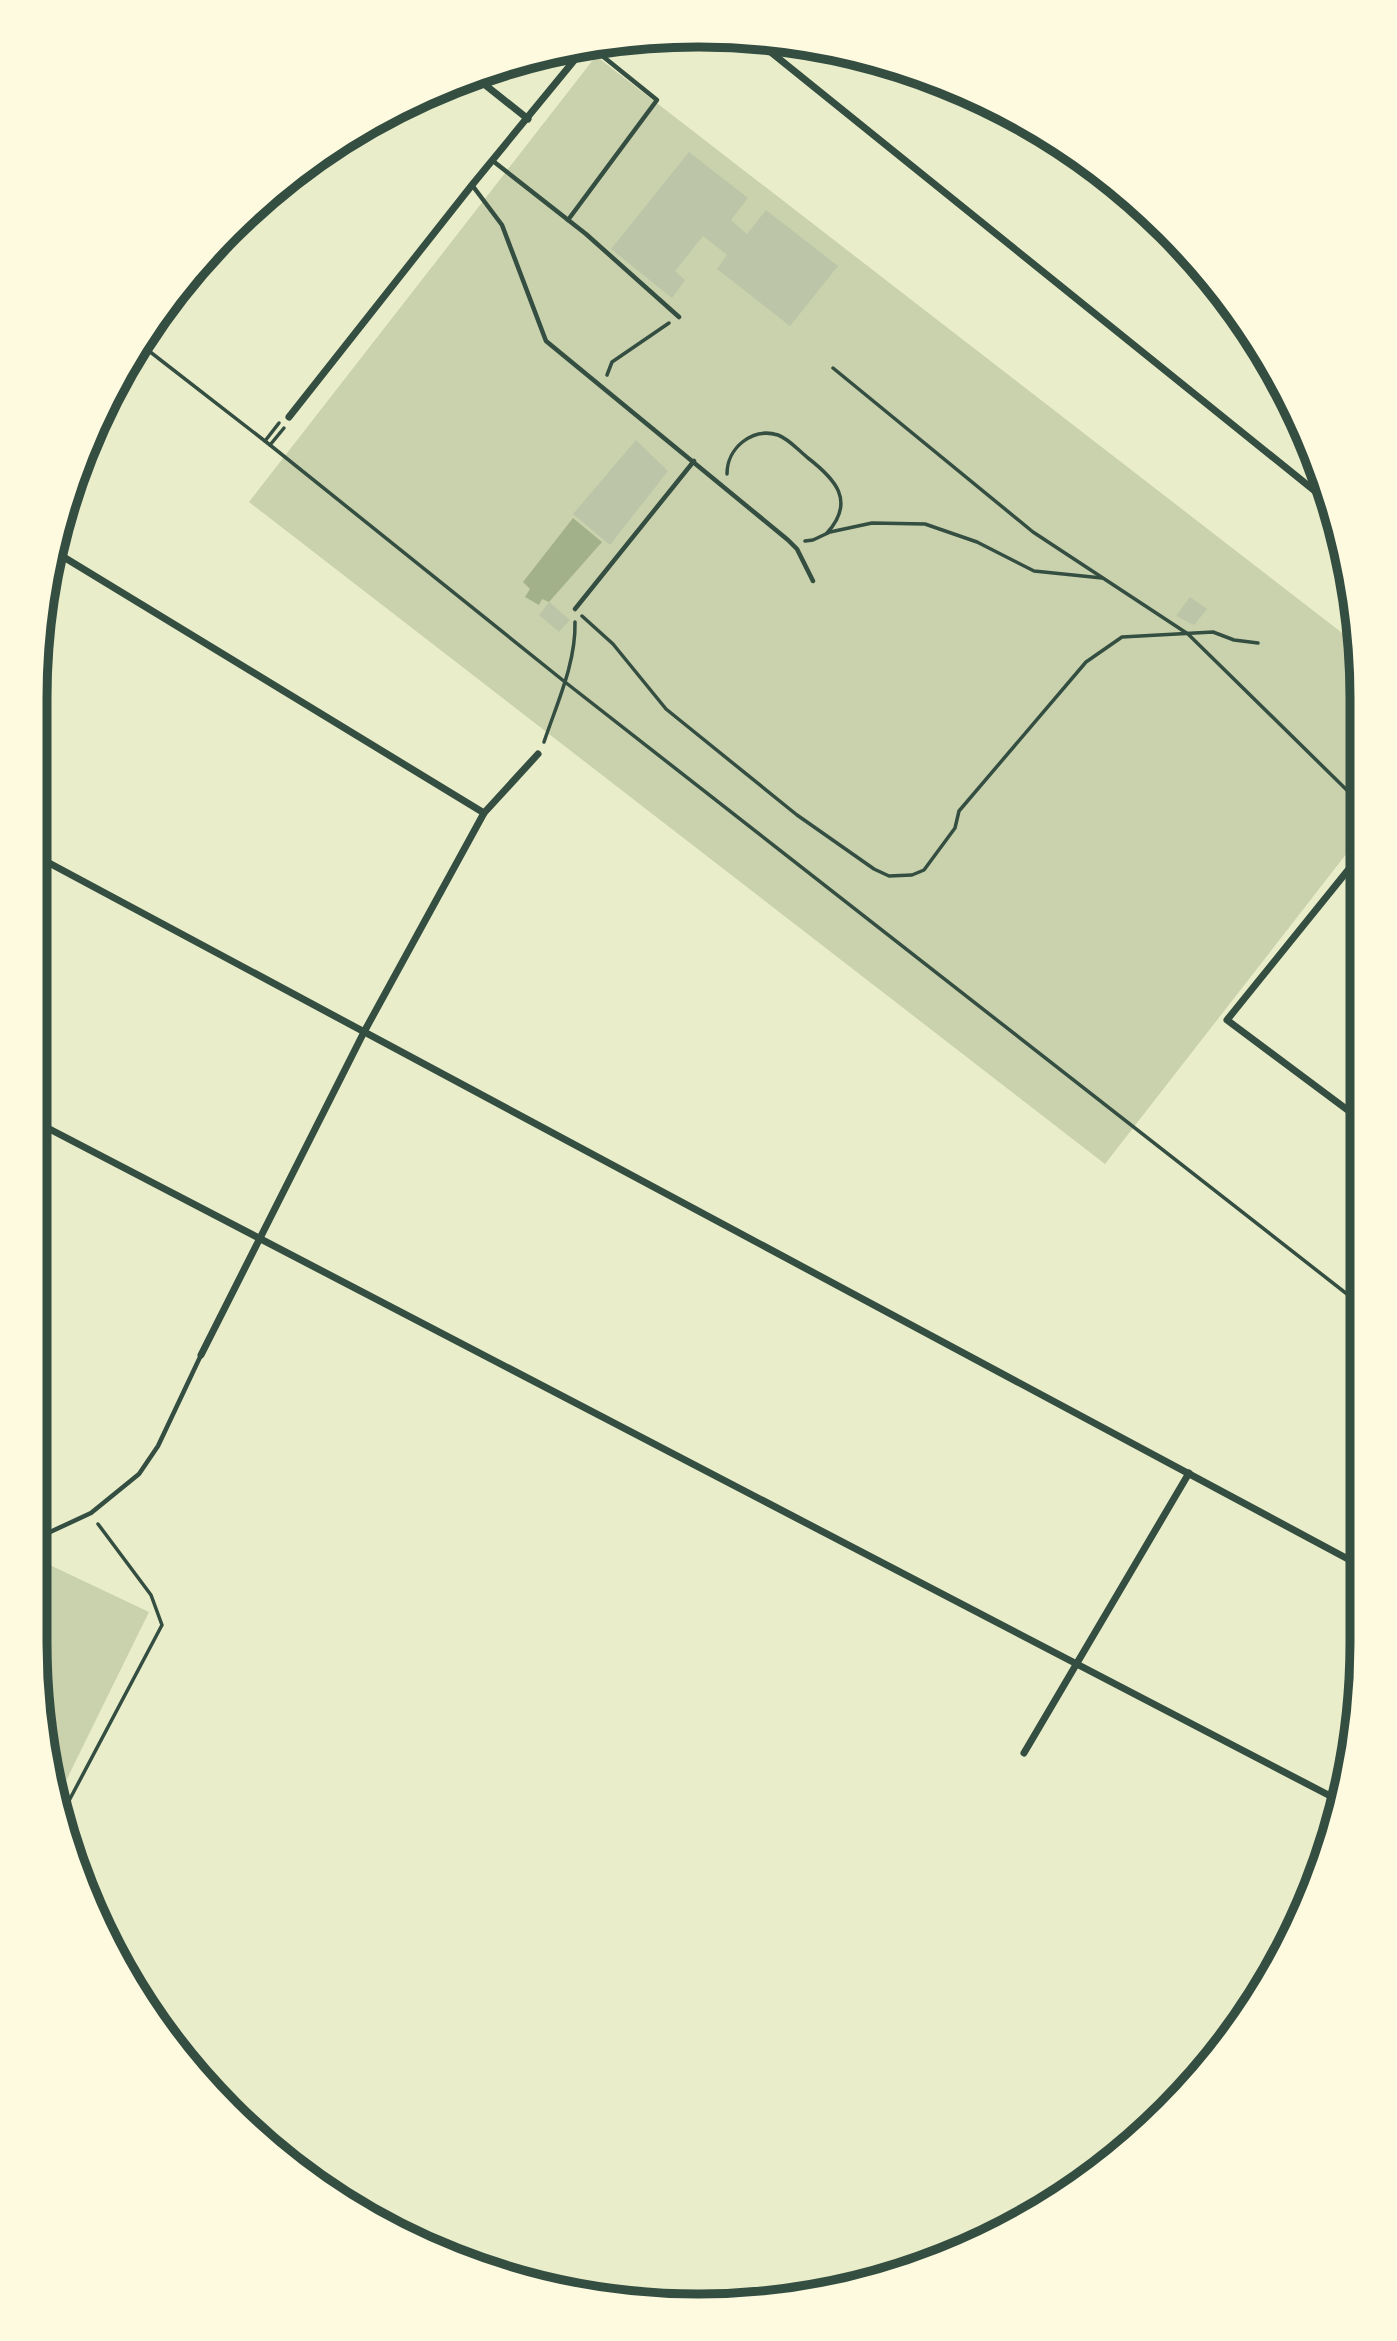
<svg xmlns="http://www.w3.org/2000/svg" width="1397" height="2341" font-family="Rubik,sans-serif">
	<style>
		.green { fill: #cad2ad }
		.water { fill: #a3b18a }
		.building { fill: #bcc5a7 }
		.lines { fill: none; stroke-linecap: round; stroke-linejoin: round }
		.path { stroke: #344e41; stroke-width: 3.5 }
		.service { stroke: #344e41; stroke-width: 4.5 }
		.minor { stroke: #344e41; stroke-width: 7 }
		.rim { fill: none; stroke: #344e41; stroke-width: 9 }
	</style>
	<rect width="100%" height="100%" fill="#e9edc9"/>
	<g class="green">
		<path d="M596,56L1359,646L1361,835L1105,1164L249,502Z"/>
		<path d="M35,1558L149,1612L60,1793L35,1642Z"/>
	</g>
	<path class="water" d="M573,518L602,542L549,602L542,599L539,605L525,597L530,589L523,582Z"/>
	<g class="building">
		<path d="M689,152L748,198L731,220L747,234L766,210L838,266L790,326L717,269L727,255L703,236L675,271L685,280L672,298L611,249Z"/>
		<path d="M636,440L668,471L610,545L573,514Z"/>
		<path d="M1190,597L1207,609L1194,625L1176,616Z"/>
		<path d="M549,602L570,620L559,632L539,615Z"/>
	</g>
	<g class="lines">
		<g class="path">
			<path d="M140,344L270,445L565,682L1361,1305"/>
			<path d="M833,368L1033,532L1188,634L1361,804"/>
			<path d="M607,375L612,362L669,323"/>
			<path d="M265,441L279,423"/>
			<path d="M270,445L284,428"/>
			<path d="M727,474C727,448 752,427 778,435C789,439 799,451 808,458C835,479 856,501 827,533"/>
			<path d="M805,541L813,540L830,532L872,523L925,524L977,542L1034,571L1102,578"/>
			<path d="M582,616L613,644L666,709L797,815L874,869L889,876L912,875L924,870L955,828L959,811L1086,662L1122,637L1213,632L1234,640L1258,643"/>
			<path d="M544,742C557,703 576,663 575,622"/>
			<path d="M63,1812L162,1625L151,1595L98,1524"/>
		</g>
		<g class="service">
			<path d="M493,161L586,234L679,317"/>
			<path d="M472,185L502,225L546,341L788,540L797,549L813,581"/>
			<path d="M568,220L657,100L590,46"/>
			<path d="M575,609L694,461"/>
			<path d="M35,1539L91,1513L139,1474L158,1446L201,1355"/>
		</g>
		<g class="minor">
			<path d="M757,41L1331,504"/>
			<path d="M474,76L528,119"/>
			<path d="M289,417L472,185L586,46"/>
			<path d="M57,553L484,813"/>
			<path d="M1361,854L1227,1020L1361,1120"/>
			<path d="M36,856L1361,1566"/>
			<path d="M36,1122L1338,1800"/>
			<path d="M201,1355L364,1032L484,813L538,754"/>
			<path d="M1024,1753L1189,1473"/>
		</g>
	</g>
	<path d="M0 0H1397V2341H0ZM698 47H699A651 651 0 0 1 1350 698V1643A651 651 0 0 1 699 2294H698A651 651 0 0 1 47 1643V698A651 651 0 0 1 698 47Z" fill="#fefae0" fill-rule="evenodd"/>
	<path class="rim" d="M698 47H699A651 651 0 0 1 1350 698V1643A651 651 0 0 1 699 2294H698A651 651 0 0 1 47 1643V698A651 651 0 0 1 698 47Z"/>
</svg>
